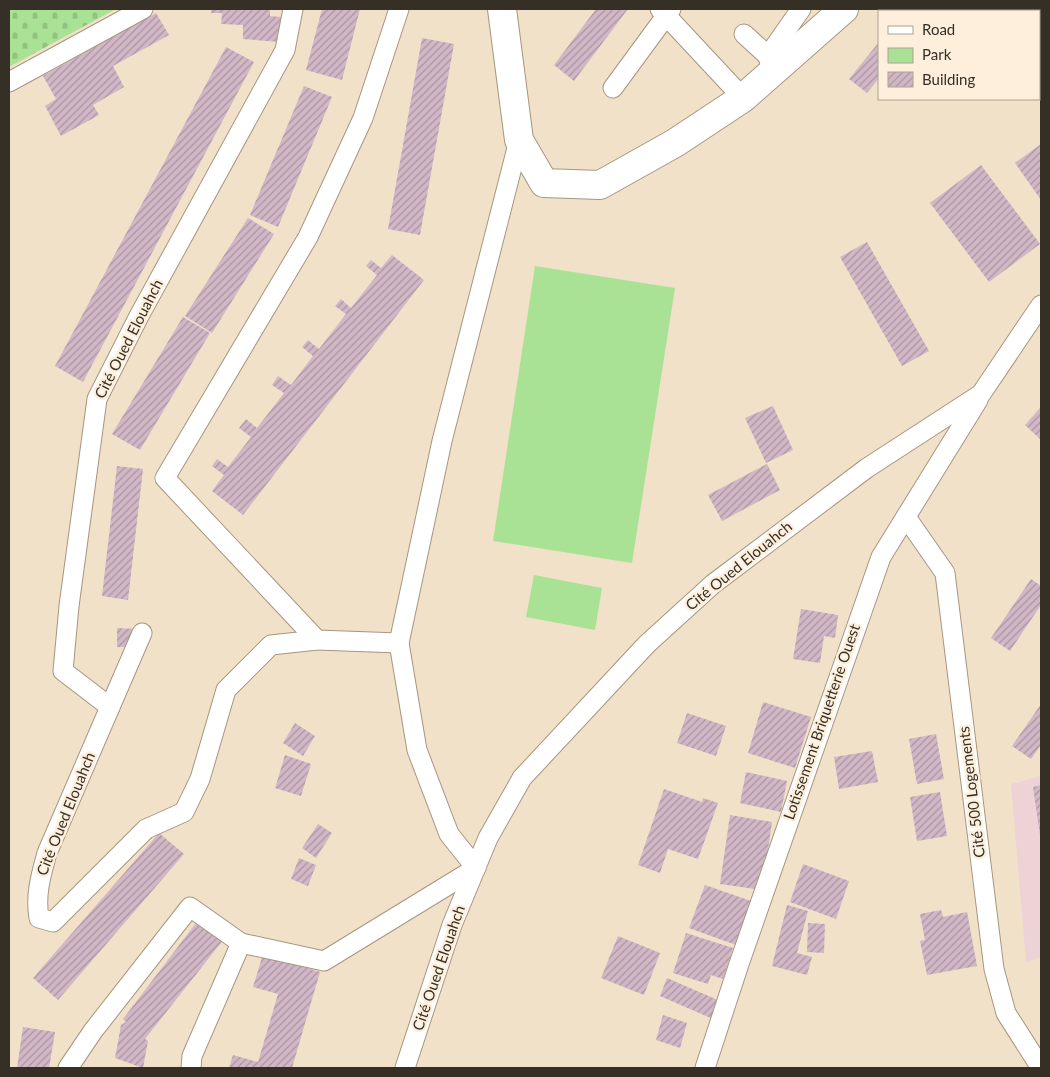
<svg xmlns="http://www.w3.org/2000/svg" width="1050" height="1077" font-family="Lato,sans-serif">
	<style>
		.commercial { fill: #edd2d6 }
		.green { fill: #a9e295 }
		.cemetery { fill: url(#cemetery-stones) }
		.building { fill: url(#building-hatch) }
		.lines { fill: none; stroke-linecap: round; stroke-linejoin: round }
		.minor-casing { stroke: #a69680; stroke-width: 21 }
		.secondary-casing { stroke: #a69680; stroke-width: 30 }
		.minor { stroke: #fff; stroke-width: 19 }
		.secondary { stroke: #fff; stroke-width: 28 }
		.labels { text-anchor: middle; stroke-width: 5; stroke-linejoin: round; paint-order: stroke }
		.street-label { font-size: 15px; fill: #352f26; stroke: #fdefdc }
	</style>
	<defs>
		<pattern id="cemetery-stones" width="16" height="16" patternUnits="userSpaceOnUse" patternTransform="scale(1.25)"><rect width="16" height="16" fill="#a9e295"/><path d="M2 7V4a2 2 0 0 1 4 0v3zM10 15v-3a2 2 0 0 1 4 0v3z" fill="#92c280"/></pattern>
		<pattern id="building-hatch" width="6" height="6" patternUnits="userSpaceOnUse" patternTransform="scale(1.25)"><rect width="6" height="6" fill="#d2b7c7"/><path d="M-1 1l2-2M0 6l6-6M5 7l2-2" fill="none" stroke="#ab95a1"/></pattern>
	</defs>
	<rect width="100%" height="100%" fill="#f2e1c9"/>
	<path class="commercial" d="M1041,776V957L1026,962L1011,784Z"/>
	<g class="green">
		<path d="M535,266L675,288L632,563L493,541Z"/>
		<path d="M534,575L602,588L595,630L526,617Z"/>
	</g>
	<path class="cemetery" d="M9,9H116L9,67Z"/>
	<g class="building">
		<path d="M211,9H270V16L281,17L280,42L243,39V25L221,24L222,13H211Z"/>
		<path d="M322,9H360L342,80L306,70Z"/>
		<path d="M596,9H628L574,81L554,65Z"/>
		<path d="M905,9H934L932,11H903Z"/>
		<path d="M156,13L169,35L113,66L124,87L93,105L99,115L61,136L45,106L56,99L43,76Z"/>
		<path d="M422,38L454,44L420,235L388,229Z"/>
		<path d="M879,42V78L867,93L849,79Z"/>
		<path d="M226,47L254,62L83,382L55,366Z"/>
		<path d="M304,86L332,97L278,227L250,215Z"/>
		<path d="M1041,144V200L1015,163Z"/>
		<path d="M981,165L1040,244L989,282L930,203Z"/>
		<path d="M248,218L274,234L212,333L185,316Z"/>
		<path d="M867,242L929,351L902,366L840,257Z"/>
		<path d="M392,255L424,280L243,515L212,491L224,475L212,466L217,459L228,467L251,437L239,428L246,419L257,428L284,393L272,385L278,376L291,385L313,356L302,347L308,340L319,349L346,314L335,306L341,299L351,308L377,275L366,266L371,260L381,268Z"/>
		<path d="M183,317L210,333L140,450L112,434Z"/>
		<path d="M773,406L793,450L766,463L745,418Z"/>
		<path d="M1041,407V440L1025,425Z"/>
		<path d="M767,464L780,490L722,521L708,495Z"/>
		<path d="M117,466L143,469L128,600L102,596Z"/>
		<path d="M1031,579L1041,586V605L1010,651L991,638Z"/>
		<path d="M801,609L838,615L835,638L824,636L820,663L793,659Z"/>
		<path d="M117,628L136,629V647H117Z"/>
		<path d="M763,702L811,717L795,768L748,753Z"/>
		<path d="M1041,704V745L1031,759L1012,746Z"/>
		<path d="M687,713L726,726L716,756L677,743Z"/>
		<path d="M295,723L315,736L303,756L283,743Z"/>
		<path d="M936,734L944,779L917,784L909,739Z"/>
		<path d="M872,751L878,782L839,789L834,757Z"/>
		<path d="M285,755L311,764L301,796L275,788Z"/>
		<path d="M746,772L787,781L781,812L740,803Z"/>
		<path d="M1041,785V835H1040L1033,787Z"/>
		<path d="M664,789L702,802L703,798L718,803L698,859L668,849L660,873L638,865Z"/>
		<path d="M940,792L947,836L917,841L910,797Z"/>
		<path d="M730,815L772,822L762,890L720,884Z"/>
		<path d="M318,824L332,833L316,858L302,848Z"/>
		<path d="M159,833L184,854L58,1000L33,978Z"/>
		<path d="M299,858L316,865L308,886L291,879Z"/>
		<path d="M803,864L849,881L836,919L790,902Z"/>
		<path d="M705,885L751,901L736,945L689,928Z"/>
		<path d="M787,905L808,911L797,953L812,957L807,975L772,966Z"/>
		<path d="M941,910L943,917L967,912L977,966L927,975L920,941L925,940L920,914Z"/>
		<path d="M199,919L224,939L145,1039L148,1041L143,1068L115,1058L121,1025L126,1022L123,1019Z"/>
		<path d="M808,923L825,924L824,953L807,952Z"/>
		<path d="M686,933L733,948L723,979L711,975L708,984L673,973Z"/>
		<path d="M618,936L660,953L644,995L601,978Z"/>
		<path d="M263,954L320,972L292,1068H229L233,1055L258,1062L278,994L253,987Z"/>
		<path d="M667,978L720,1001L713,1019L660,996Z"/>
		<path d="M663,1015L687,1023L680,1048L656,1040Z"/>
		<path d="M23,1027L55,1032L49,1068H17Z"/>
	</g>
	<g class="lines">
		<g class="minor-casing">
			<g id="minor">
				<path d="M660,9L743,98"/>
				<path d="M744,34L768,56"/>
				<path d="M772,71L768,56L801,9"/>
				<path d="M9,82L143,9"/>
				<path d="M613,88L671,9"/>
				<path d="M906,517L945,573L994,969L1006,1013L1041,1068"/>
				<path d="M142,633L47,853C41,875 35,895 39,918L53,922L146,829L184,812L200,779L226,690L271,645L317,640"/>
				<path d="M399,643L442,441L519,140"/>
				<path d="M110,707L63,671L69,606L97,399L139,316L285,50L293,9"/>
				<path d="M68,1068L93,1031L190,907L241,943"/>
				<path d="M191,1068L192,1056L241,943L324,961L476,868L449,834L417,750L399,643L317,640L165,478L308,237L363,118L399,9"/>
				<path d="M405,1068L452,925L488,838L522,778L647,644L713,584L867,468L981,394L1041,305"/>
				<path d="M705,1068L739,964L881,557L978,400"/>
			</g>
		</g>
		<g class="secondary-casing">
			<path id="secondary" d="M502,9L519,140L544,183L600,185L675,143L743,98L844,9"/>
		</g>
		<use href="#minor" class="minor"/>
		<use href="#secondary" class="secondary"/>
	</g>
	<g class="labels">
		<g class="street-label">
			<text transform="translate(129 339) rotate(-63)" y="5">Cité Oued Elouahch</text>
			<text transform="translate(739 566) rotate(-39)" y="5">Cité Oued Elouahch</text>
			<text transform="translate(822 722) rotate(-71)" y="5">Lotissement Briquetterie Ouest</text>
			<text transform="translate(972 792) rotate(-97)" y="5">Cité 500 Logements</text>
			<text transform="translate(66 814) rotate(-68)" y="5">Cité Oued Elouahch</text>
			<text transform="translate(439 968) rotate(-71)" y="5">Cité Oued Elouahch</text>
		</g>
	</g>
	<rect width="1050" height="1077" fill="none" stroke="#352f26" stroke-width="20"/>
	<rect x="878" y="10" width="162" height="90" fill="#fdefdc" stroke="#ada293"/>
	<rect x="888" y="26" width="25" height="8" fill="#ffffff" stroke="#ada293"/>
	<text x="922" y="35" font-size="15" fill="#352f26">Road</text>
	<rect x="888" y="48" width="25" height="15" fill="#a9e295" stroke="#ada293"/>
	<text x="922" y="60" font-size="15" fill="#352f26">Park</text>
	<rect x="888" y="72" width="25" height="15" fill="url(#building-hatch)" stroke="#ada293"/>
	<text x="922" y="85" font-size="15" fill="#352f26">Building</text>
</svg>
